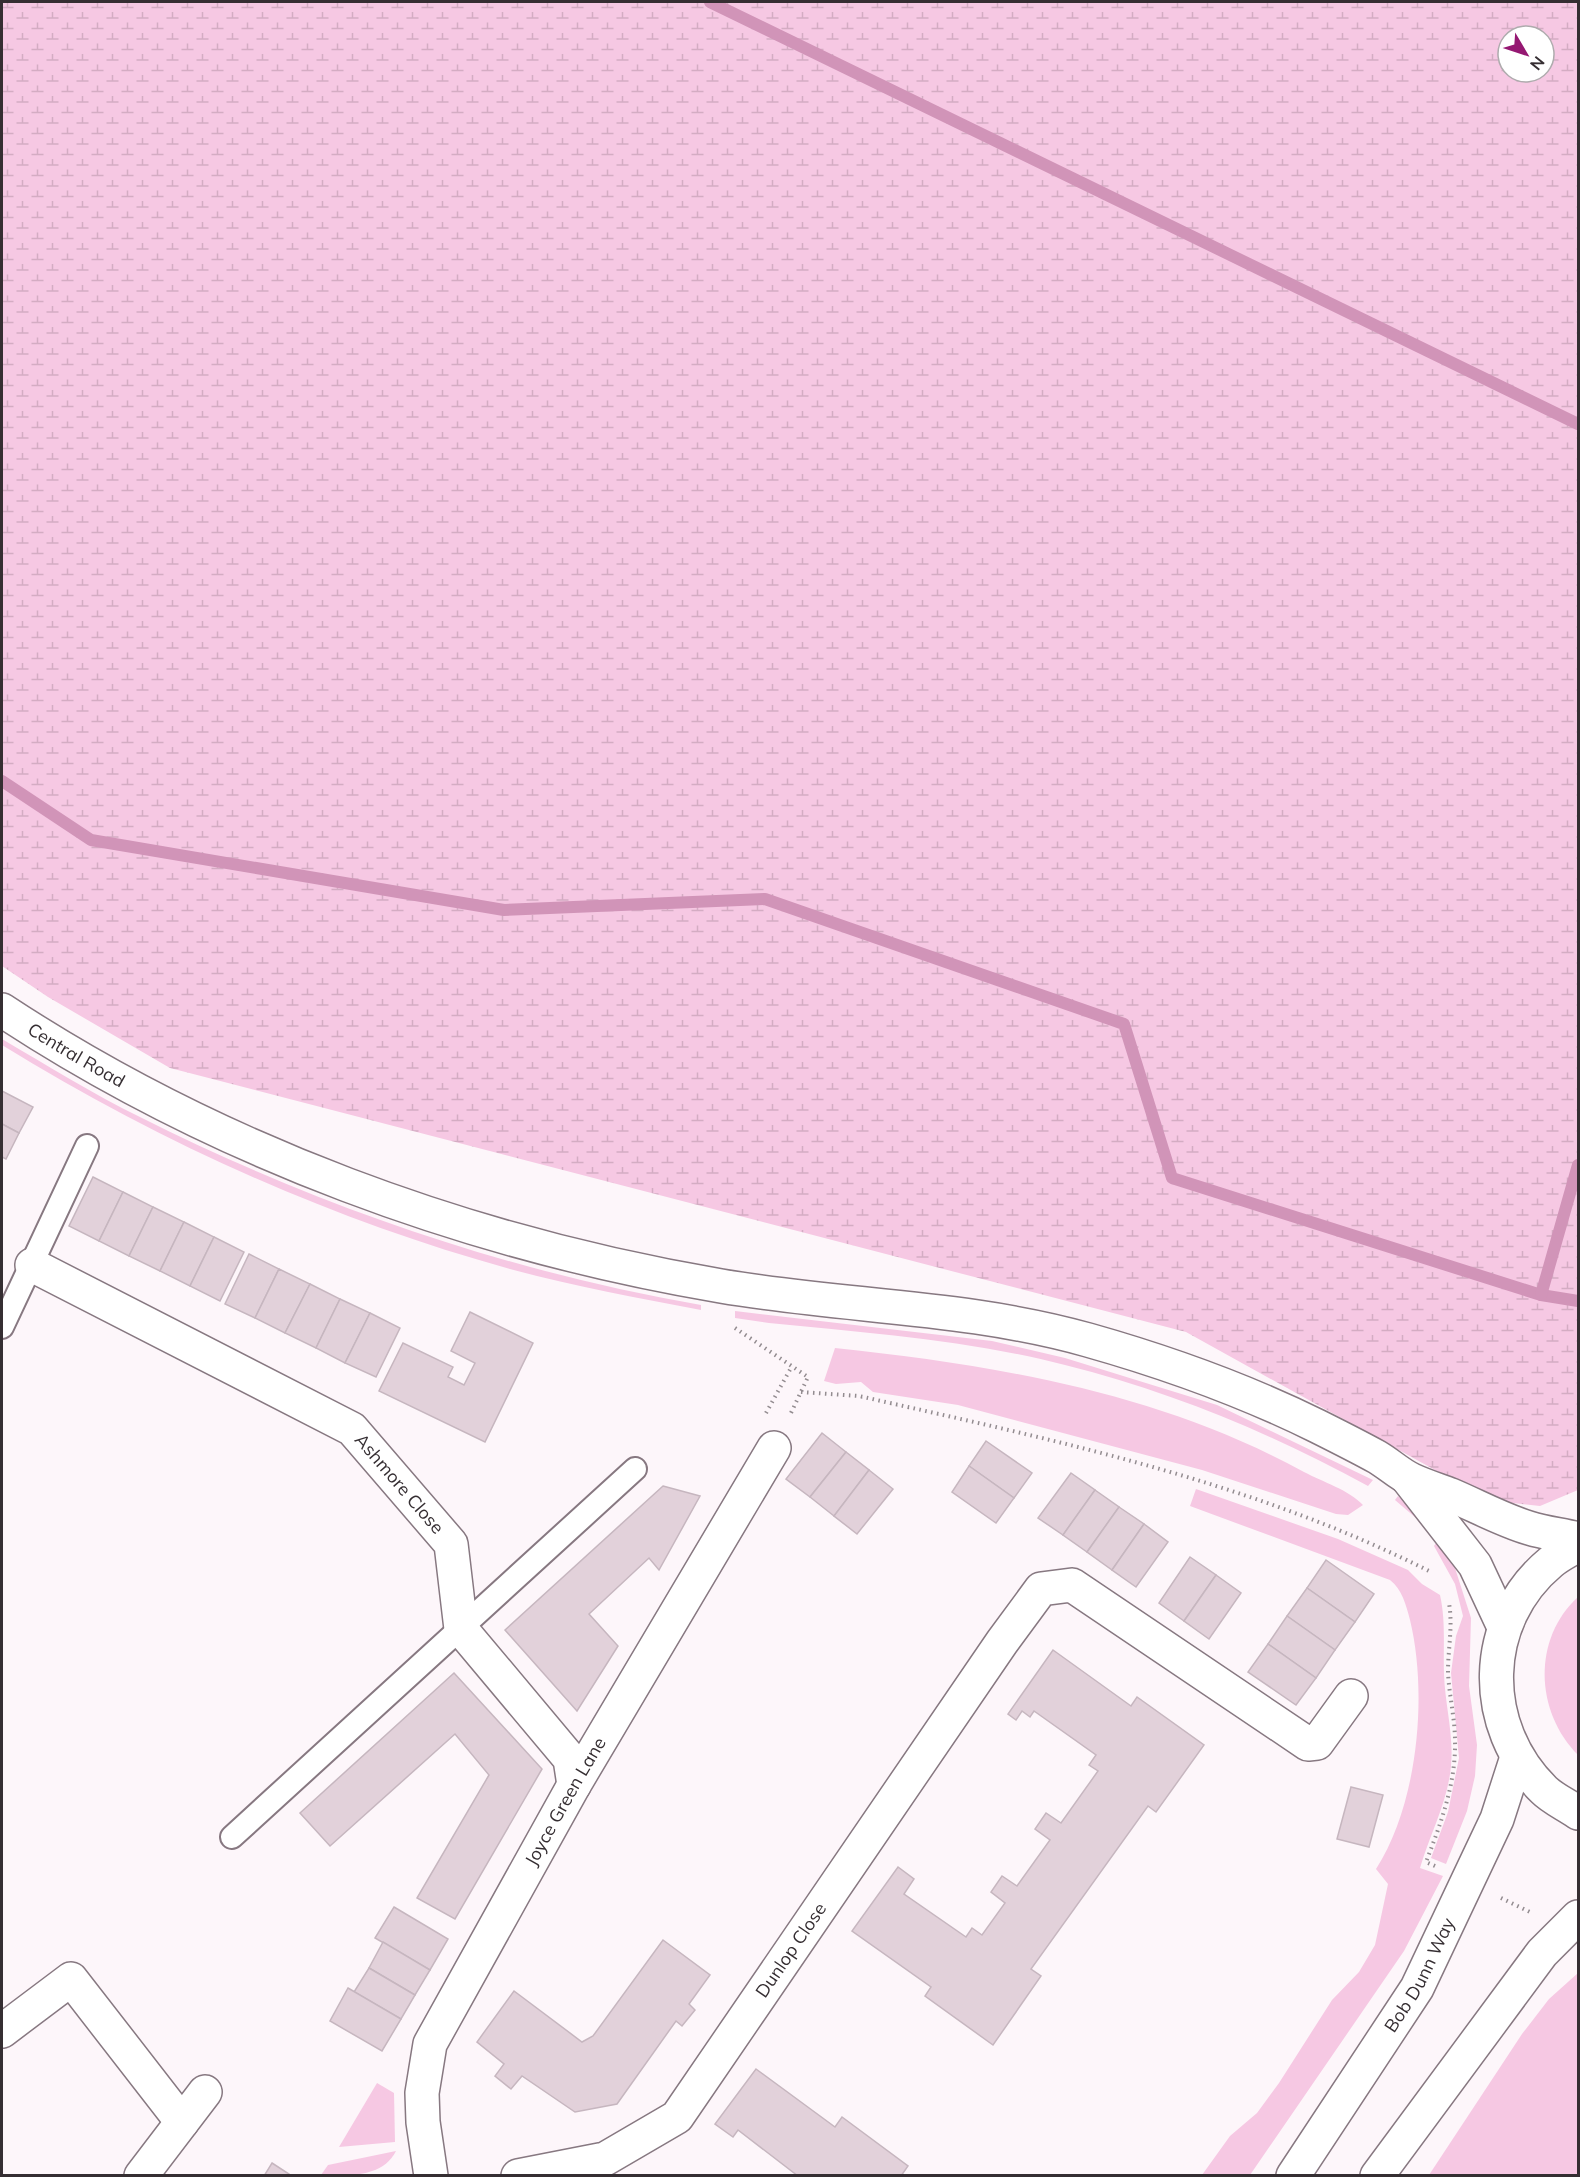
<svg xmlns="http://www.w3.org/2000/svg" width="1580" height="2177" font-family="Mulish,sans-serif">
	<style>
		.grass { fill: #f6c8e3 }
		.wetland { fill: url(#wetland-marsh); fill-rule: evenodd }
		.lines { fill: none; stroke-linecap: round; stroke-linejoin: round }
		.stream { stroke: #d194b8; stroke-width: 12 }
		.building { fill: #e2d1da; stroke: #c6b6bf; stroke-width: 1.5 }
		.lane-casing { stroke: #877881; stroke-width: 26 }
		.street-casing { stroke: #877881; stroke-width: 36 }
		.secondary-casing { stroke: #877881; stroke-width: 36 }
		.primary-casing { stroke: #877881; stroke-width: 36 }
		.path { stroke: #938c90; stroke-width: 4; stroke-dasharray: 1.5 4.5; stroke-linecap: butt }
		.lane { stroke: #fff; stroke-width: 22 }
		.street { stroke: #fff; stroke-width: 33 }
		.secondary { stroke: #fff; stroke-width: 33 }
		.primary { stroke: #fff; stroke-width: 33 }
		.labels { text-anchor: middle; stroke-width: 5; stroke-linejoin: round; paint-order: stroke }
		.street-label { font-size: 18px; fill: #352e32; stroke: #fff }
	</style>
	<defs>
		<pattern id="wetland-marsh" width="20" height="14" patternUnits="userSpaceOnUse" patternTransform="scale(1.5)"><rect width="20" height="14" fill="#f6c8e3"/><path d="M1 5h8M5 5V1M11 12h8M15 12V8" fill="none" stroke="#d4acc3"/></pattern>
	</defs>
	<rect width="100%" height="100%" fill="#fdf6fa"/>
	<g class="grass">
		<path d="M2,1039C48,1066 93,1094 140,1117C317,1206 506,1271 701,1305V1310C637,1298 573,1286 510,1269C332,1220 159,1142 2,1045Z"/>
		<path d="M735,1311L992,1341L1065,1358L1217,1405L1373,1480L1368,1486C1271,1433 1172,1392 1065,1365C969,1340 868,1333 769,1323L735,1318Z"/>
		<path d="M835,1348C996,1365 1160,1393 1304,1472C1323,1482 1349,1490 1363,1505L1348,1515L1336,1514L1202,1470L958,1405L873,1392L861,1382L836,1384L824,1381Z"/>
		<path d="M1196,1489L1338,1539L1408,1570L1422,1584L1440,1595C1446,1622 1443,1646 1444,1674C1445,1705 1454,1735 1451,1766C1448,1801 1430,1834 1420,1868L1443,1876L1404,1951L1250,2175H1202L1230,2136L1257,2113L1279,2083L1332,2000L1359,1972L1375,1945L1388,1884L1376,1869C1418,1804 1428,1694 1410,1620C1406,1605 1402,1589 1390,1580L1190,1506Z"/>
		<path d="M1398,1496L1413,1509L1447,1552L1455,1568L1471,1618L1469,1686L1477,1745L1475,1776L1467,1811L1446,1864L1431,1858L1448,1812L1459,1758L1451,1673L1456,1636L1463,1616L1455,1584L1434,1546L1436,1543L1416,1518L1395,1500Z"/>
		<path d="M1578,1597V1755C1535,1712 1532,1639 1578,1597Z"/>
		<path d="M1578,1973V2175H1429L1522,2034L1549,1999Z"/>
		<path d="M377,2083L394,2093L395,2142L339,2147Z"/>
		<path d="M396,2151C383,2177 350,2176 321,2175L328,2165Z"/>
	</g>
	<path class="wetland" d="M2,2H1578V1490L1540,1506L1504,1502L1471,1490L1186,1332L170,1068L48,997L2,966ZM1508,36H1544V72H1508Z"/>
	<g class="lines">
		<g class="stream">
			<path d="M710,2L1578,424"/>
			<path d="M2,781L91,840L504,910L765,899L1124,1024L1172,1178L1541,1295L1578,1301"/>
			<path d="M1541,1295L1578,1165"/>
		</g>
	</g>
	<g class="building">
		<path d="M2,1091L33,1107L19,1133L2,1124Z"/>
		<path d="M2,1124L19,1133L6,1159L2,1157Z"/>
		<path d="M93,1177L123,1192L99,1241L69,1226Z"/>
		<path d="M123,1192L153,1207L129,1256L99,1241Z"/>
		<path d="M153,1207L184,1222L160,1271L129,1256Z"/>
		<path d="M184,1222L214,1237L190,1286L160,1271Z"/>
		<path d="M214,1237L244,1252L220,1301L190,1286Z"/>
		<path d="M249,1254L279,1269L255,1318L225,1304Z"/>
		<path d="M279,1269L310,1284L285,1333L255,1318Z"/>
		<path d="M310,1284L340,1299L316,1348L285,1333Z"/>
		<path d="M340,1299L370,1313L345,1363L316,1348Z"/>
		<path d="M470,1312L533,1343L485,1442L379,1391L403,1343L453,1367L448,1377L464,1385L475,1363L451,1351Z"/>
		<path d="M370,1313L400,1328L376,1377L345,1363Z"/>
		<path d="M822,1433L846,1452L810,1497L786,1479Z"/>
		<path d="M986,1441L1032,1473L1014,1498L969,1466Z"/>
		<path d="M846,1452L869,1470L834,1516L810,1497Z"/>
		<path d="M969,1466L1014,1498L996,1523L952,1492Z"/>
		<path d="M869,1470L893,1489L857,1534L834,1516Z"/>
		<path d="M1071,1473L1095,1490L1063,1535L1038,1518Z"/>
		<path d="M663,1486L700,1496L659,1570L649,1558L589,1614L618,1646L577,1711L505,1630Z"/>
		<path d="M1095,1490L1119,1507L1087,1552L1063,1535Z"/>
		<path d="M1119,1507L1144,1524L1112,1570L1087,1552Z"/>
		<path d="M1144,1524L1168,1542L1136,1587L1112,1570Z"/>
		<path d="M1190,1557L1216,1575L1184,1621L1159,1603Z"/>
		<path d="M1326,1560L1374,1594L1355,1622L1307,1588Z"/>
		<path d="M1216,1575L1241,1593L1209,1639L1184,1621Z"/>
		<path d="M1307,1588L1355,1622L1335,1650L1287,1616Z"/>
		<path d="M1287,1616L1335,1650L1316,1678L1268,1644Z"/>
		<path d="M1268,1644L1316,1678L1296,1705L1248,1672Z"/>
		<path d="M1053,1650L1131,1706L1137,1697L1204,1745L1156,1812L1148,1806L1031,1969L1041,1976L993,2045L925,1996L931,1987L852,1931L898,1867L914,1879L904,1894L966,1937L972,1928L982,1935L1005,1903L991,1892L1002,1876L1017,1886L1050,1840L1035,1829L1046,1813L1061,1823L1098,1771L1089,1765L1096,1755L1034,1711L1030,1717L1022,1711L1016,1720L1008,1714Z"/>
		<path d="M454,1673L542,1769L455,1919L417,1898L489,1775L455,1734L330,1846L300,1813Z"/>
		<path d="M1351,1787L1383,1795L1369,1847L1337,1839Z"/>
		<path d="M394,1907L448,1939L430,1970L375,1938Z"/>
		<path d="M663,1940L710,1975L689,2004L695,2010L682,2026L676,2021L617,2104L575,2112L522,2076L511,2089L495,2076L504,2064L477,2042L514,1991L582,2042L593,2036Z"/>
		<path d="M383,1942L430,1970L415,1995L369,1968Z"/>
		<path d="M369,1968L415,1995L401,2019L354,1992Z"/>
		<path d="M348,1988L401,2019L382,2051L330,2021Z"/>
		<path d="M756,2069L835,2127L842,2117L908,2166L901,2176H798L738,2130L733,2137L715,2124Z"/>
		<path d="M272,2163L289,2174L288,2176H264Z"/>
	</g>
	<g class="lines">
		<g class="lane-casing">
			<g id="lane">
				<path d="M2,1327L87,1146"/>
				<path d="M232,1837L635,1469"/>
			</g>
		</g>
		<g class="street-casing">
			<g id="street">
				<path id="s1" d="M32,1265L352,1429L451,1544L461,1629L570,1759L574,1785"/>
				<path d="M2,2031L71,1979L182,2122"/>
				<path d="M141,2176L205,2092"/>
				<path id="s2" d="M431,2176L423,2122L422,2093L430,2044L574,1785L774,1448"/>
				<path id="s3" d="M518,2176L605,2159L677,2117L1002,1642L1041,1589L1072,1585L1308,1744L1317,1743L1351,1696"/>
			</g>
		</g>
		<g class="secondary-casing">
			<g id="secondary">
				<path id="s4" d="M2,1010C216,1151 468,1243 721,1286C843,1307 968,1306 1088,1340C1166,1362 1244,1390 1317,1426C1337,1436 1357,1446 1377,1457C1389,1464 1399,1474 1412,1480C1425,1486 1438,1490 1451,1495C1477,1506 1502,1520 1529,1528C1545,1533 1562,1535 1578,1539"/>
				<path d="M1408,1479L1475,1565L1504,1627"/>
			</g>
		</g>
		<g class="primary-casing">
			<g id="primary">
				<path d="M1578,1545C1570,1550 1559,1555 1551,1562C1480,1621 1479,1726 1544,1790C1553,1799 1567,1805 1578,1813"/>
				<path id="s5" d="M1293,2176L1417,1988L1497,1819L1517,1757"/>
				<path d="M1377,2176L1542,1953L1578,1917"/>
			</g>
		</g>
		<g class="path">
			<path d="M735,1328L808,1377L790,1415"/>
			<path d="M801,1392L859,1396C1054,1440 1251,1481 1431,1572"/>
			<path d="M766,1413L792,1366"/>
			<path d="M1435,1866L1426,1862C1441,1823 1456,1783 1455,1741C1455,1718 1449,1695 1448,1672C1448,1648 1453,1627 1449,1603"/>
			<path d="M1501,1898L1530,1912"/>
		</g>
		<use href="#lane" class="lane"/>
		<use href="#street" class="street"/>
		<use href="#secondary" class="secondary"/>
		<use href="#primary" class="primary"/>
	</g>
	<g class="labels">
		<g class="street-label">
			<text dy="6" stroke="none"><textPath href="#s4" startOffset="87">Central Road</textPath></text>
			<text dy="6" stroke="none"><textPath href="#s1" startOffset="432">Ashmore Close</textPath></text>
			<text dy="6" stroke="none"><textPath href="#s2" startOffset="411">Joyce Green Lane</textPath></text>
			<text dy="6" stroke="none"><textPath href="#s3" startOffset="374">Dunlop Close</textPath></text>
			<text dy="6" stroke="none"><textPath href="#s5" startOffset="238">Bob Dunn Way</textPath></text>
		</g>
	</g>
	<rect width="1580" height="2177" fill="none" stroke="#352e32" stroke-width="6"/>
	<g transform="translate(1526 54) rotate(129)"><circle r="28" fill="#ffffff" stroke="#aeabad" stroke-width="1.5"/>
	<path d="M0-4.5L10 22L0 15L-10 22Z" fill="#951872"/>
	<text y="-9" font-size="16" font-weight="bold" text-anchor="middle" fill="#352e32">N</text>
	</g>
</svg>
